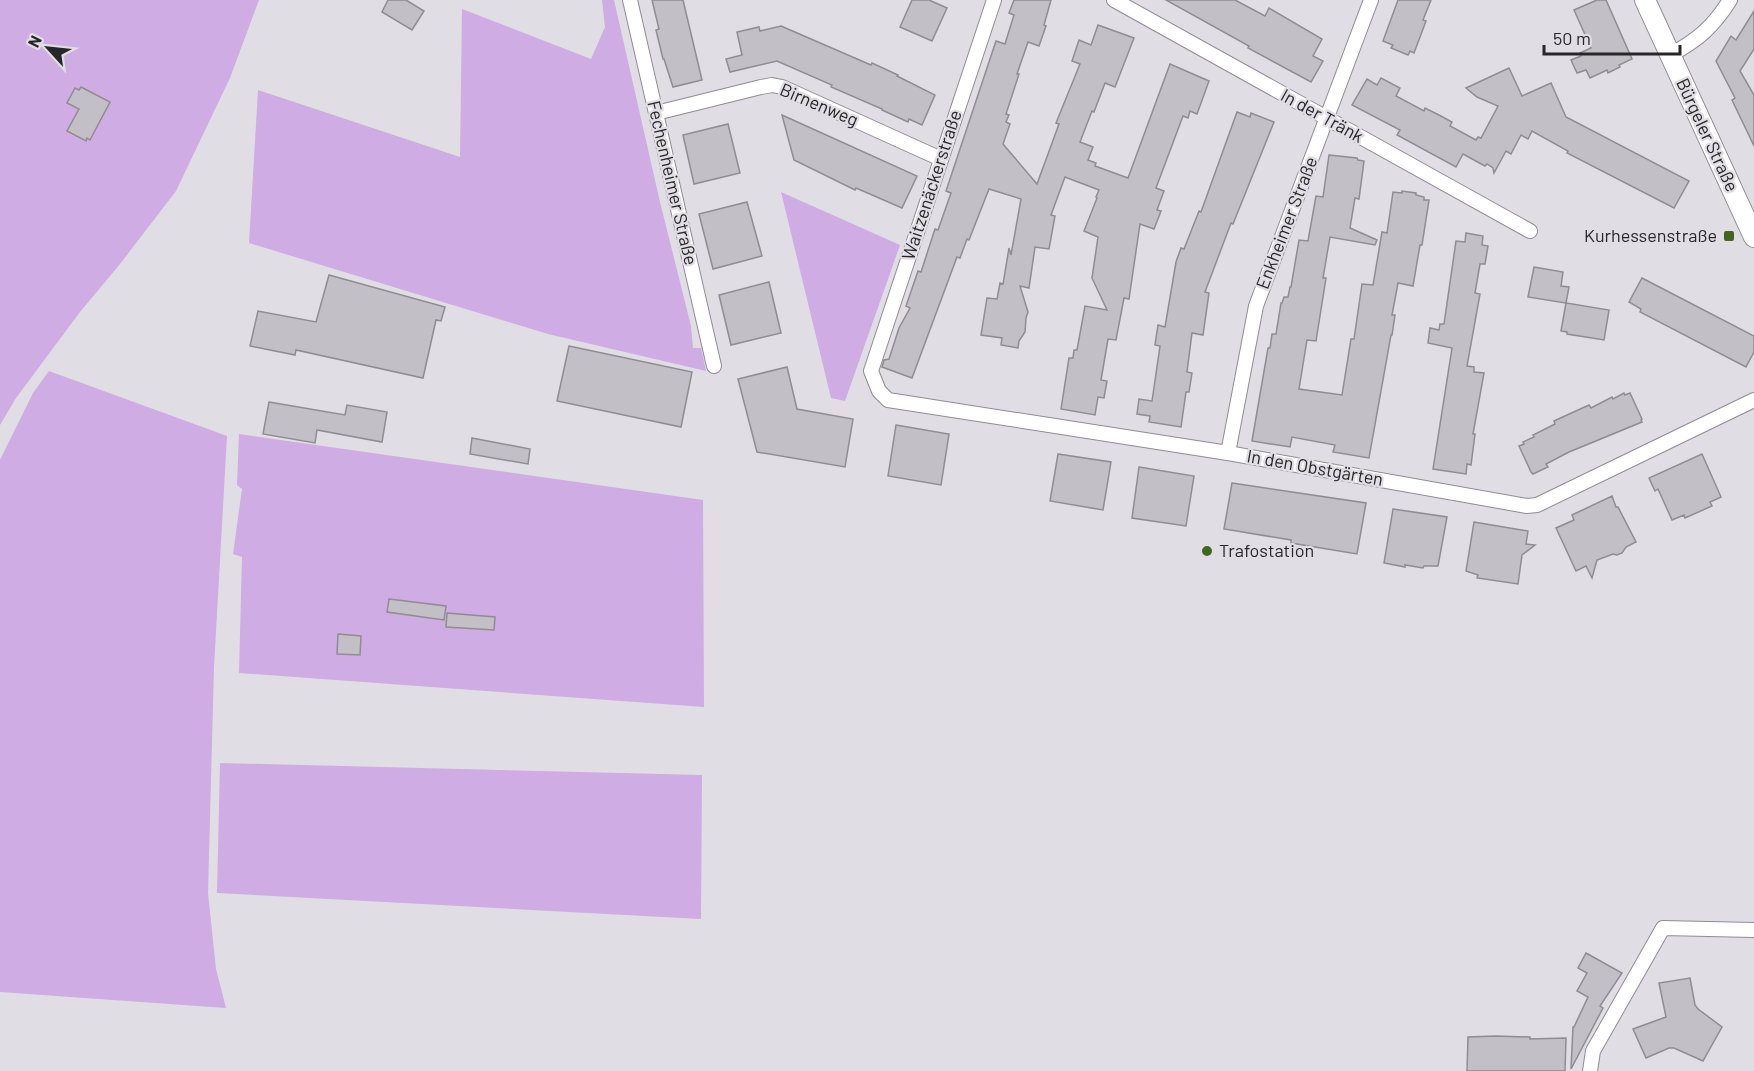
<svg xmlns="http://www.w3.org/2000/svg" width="1754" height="1071" font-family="Barlow,sans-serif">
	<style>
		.green { fill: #cface3 }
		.building { fill: #c3bfc6; stroke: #908c92; stroke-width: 1.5 }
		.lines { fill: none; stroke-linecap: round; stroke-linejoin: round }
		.street-casing { stroke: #908c93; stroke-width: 16 }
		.secondary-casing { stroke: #908c93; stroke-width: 22 }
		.street { stroke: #fff; stroke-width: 14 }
		.secondary { stroke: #fff; stroke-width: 20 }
		.poi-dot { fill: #41661f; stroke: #e1dde4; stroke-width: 2 }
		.labels { text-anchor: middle; stroke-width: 4.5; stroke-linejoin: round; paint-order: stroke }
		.street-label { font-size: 18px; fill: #272628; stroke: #e1dde4 }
		.poi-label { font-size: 18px; fill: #272628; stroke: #e1dde4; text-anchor: end }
	</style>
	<rect width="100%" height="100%" fill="#e1dde4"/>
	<g class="green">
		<path d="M0,0H259L230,78L176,191L120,264L80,312L16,398L0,425Z"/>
		<path d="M602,0H614L660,202L691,326L693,348H701L706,371L548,334L249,243L258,90L460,157L462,9L591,59L605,27Z"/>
		<path d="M781,192L900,245L845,401L831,398Z"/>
		<path d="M49,371L227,436L214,667L208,893L216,969L226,1008L0,992V460L33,393Z"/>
		<path d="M239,434L703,500L704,707L239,673L242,557L233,554L242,489L237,485Z"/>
		<path d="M220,763L702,775L701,919L217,893Z"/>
	</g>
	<g class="building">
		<path d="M388,0H406L424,11L412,30L382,12Z"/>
		<path d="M652,0H683L702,80L673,87L664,59H663L656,30L659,29Z"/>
		<path d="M912,0H929L947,8L932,41L900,27Z"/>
		<path d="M1014,0H1051L1044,25L1046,26L1039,46L1028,42L1017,74H1019L1006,114L1009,115L1006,122L1010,124L1003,144L1037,184L1059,124L1056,123L1080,64L1072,61L1079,40L1091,45L1098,25L1134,38L1115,87L1105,83L1094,112L1092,111L1080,142L1093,147L1088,160L1096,163L1095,166L1128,178L1170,64L1209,81L1197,114L1190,111L1188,118L1183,116L1156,188L1164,191L1157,210L1161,211L1154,229L1140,224L1129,299L1124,298L1116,340L1108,339L1101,380L1107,381L1104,398L1098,397L1095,415L1061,409L1069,358H1073L1074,350H1077L1085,306L1107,310L1092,278L1098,237L1084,231L1097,198L1096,197L1099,190L1065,177L1051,215L1055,216L1049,249L1035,247L1029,288L1020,286L1028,312L1026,318L1025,332L1019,341L1018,348L1001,345L1002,338L981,335L987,298L997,299L1000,283L1003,284L1009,248L1011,255L1021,199L989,189L969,240L967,239L960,258L957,257L912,378L882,367L884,360L889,359L899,328L910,308L906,306L918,271L921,272L935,229L938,230L951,193L946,191L996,41L1005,44L1014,15L1009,13Z"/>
		<path d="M1166,0H1235L1265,16L1269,8L1322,39L1313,56L1323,61L1311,82L1248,48L1249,46Z"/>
		<path d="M1398,0H1431L1423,20L1426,21L1414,53L1410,51L1408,55L1391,48L1393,45L1383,41Z"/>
		<path d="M1597,0H1606L1632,59L1619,65L1620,67L1608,73L1607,70L1590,78L1586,70L1577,73L1571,60L1581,56L1580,53L1591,48L1574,10Z"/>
		<path d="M1754,11V49L1740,71L1754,95V146L1732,100L1735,98L1716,61L1731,36L1736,40Z"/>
		<path d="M781,26L871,65L872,63L898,75L897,76L935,95L922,125L909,119L908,122L882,110V109L831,87L832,85L777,61L730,72L726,59L742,55L737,32L759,27L760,31Z"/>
		<path d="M1509,68L1522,96L1551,83L1566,117L1689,181L1674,208L1567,153L1568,151L1532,131L1528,139L1521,135L1511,154L1506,151L1494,173L1493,168L1487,164L1485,166L1463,154L1456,167L1397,135L1400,130L1352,105L1367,79L1377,85L1381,78L1400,88L1396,96L1424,111L1425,108L1439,115L1452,122L1450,126L1476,140L1478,137L1481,138L1498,106L1477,97L1466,88Z"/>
		<path d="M81,87L110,102L90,140L87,138L86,141L67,131L79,109L67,103L75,88L79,90Z"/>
		<path d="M1237,112L1250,117L1251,113L1274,122L1233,224L1231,223L1205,292L1209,293L1203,335L1192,333L1187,372L1192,373L1189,392H1186L1181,427L1149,422L1150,416L1137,414L1139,399L1152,401L1160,346L1155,345L1158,325L1165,327L1176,262L1181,248L1184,249L1199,211L1201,212Z"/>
		<path d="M782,115L917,176L902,208L856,188L855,190L794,160Z"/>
		<path d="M728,124L740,173L694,184L683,135Z"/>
		<path d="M1329,155L1357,158L1358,160L1364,161L1359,199L1355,198L1350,228L1377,240L1375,245L1330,237L1323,278H1326L1316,341L1307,340L1299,389L1342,395L1351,339H1354L1362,284L1373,285L1382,232L1387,233L1393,192L1402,193V191L1416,193V195L1424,197V200H1429L1422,245H1420L1413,286L1398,283L1392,315H1395L1392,335H1391L1369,458L1333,452L1335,445L1292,437L1290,447L1252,441L1268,348H1270L1272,334H1276L1281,303H1282L1284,297H1288L1290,287H1291L1299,240L1308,241L1316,196L1323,197Z"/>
		<path d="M747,202L762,256L713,269L699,214Z"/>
		<path d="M1466,233L1483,236L1482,245L1488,246L1485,264H1480L1475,293L1480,294L1467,366L1474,367V372L1484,373L1473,434H1475L1471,465L1467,464L1466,474L1433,469L1452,348L1428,343L1430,328L1439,330L1440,324H1444L1456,241L1465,242Z"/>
		<path d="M1534,267L1563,272L1561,286L1569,287L1566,303L1609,310L1604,340L1567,334V332L1561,331L1566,303L1528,297Z"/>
		<path d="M329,275L445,307L441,321L436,320L423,378L296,350L295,355L250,346L258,311L316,322Z"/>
		<path d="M1642,278L1754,336V352L1746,367L1640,312L1641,309L1629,302Z"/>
		<path d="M769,282L781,333L731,345L719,295Z"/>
		<path d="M569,346L692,372L681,427L557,401Z"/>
		<path d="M787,367L797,409L853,419L845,467L757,452L738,379Z"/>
		<path d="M1624,393L1625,395L1630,393L1642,419L1641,420L1642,422L1569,452L1546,464L1548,467L1533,474L1531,472L1519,446L1524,444L1523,442L1534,437L1533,435L1555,424L1554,421L1589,405L1591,408L1612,397L1613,399Z"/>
		<path d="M269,402L345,415L347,405L387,412L382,442L317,430L315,443L263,434Z"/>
		<path d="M896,425L949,434L941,485L888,476Z"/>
		<path d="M472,438L530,449L528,464L470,454Z"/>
		<path d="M1058,454L1111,462L1103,510L1050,501Z"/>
		<path d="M1702,454L1721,497L1710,502L1712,506L1685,518L1684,515L1672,520L1658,489L1655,491L1649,478Z"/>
		<path d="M1139,467L1194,476L1186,526L1132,518Z"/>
		<path d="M1232,483L1366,503L1357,554L1291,543V540L1224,529Z"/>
		<path d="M1612,496L1616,507H1618L1636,542L1626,547L1622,553L1617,555L1613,554L1597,560L1592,578L1586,566L1576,571L1556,528L1574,520L1572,515Z"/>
		<path d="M1393,509L1447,517L1438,566H1424L1423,568L1405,565V567L1384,563Z"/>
		<path d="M1474,522L1528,531L1526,544L1535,545L1522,555L1518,584L1477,578L1478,575L1466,571Z"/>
		<path d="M389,599L446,606L444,620L387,612Z"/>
		<path d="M447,613L495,617L494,630L446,627Z"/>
		<path d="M338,634L361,636L360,655L337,654Z"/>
		<path d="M1586,953L1622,973L1600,1006L1603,1008L1571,1069L1573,1027H1574L1588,997L1577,991L1587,973L1578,968Z"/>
		<path d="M1690,978L1695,1005L1698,1009L1722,1027L1703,1061L1674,1048H1669L1646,1058L1633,1029L1666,1017L1659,983Z"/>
		<path d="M1496,1036L1530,1037V1039L1566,1038L1565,1071H1467L1468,1037Z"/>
	</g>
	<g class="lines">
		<g class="street-casing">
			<g id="street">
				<path d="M630,0L714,366"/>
				<path d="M994,0L871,371L879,391L888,400L1228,453L1527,506L1537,505L1754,400"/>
				<path d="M1114,0L1530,231"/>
				<path d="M1670,55C1698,40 1713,27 1730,0"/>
				<path d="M656,113L761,87L772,85L782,87L941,159"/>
				<path d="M1228,453L1256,306L1371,0"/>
				<path d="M1590,1071L1593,1051L1663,928L1754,930"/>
			</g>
		</g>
		<g class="secondary-casing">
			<path id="secondary" d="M1645,0L1754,237"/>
		</g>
		<use href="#street" class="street"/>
		<use href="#secondary" class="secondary"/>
	</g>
	<g class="poi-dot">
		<rect x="1723" y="230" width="12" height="12" rx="3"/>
		<circle cx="1207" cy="551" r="6"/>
	</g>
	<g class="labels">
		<g class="street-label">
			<text transform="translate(819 105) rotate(23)" y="6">Birnenweg</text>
			<text transform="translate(1322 116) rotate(29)" y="6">In der Tränk</text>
			<text transform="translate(1707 135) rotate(65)" y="6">Bürgeler Straße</text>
			<text transform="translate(672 183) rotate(77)" y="6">Fechenheimer Straße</text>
			<text transform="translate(932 185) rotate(-72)" y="6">Waitzenäckerstraße</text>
			<text transform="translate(1287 223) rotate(-69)" y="6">Enkheimer Straße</text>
			<text transform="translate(1315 468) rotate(10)" y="6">In den Obstgärten</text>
		</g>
		<g class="poi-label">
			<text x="1717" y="242">Kurhessenstraße</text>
			<text x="1219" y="557" text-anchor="start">Trafostation</text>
		</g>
	</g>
	<g transform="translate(48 48) rotate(297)" stroke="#e1dde4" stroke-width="4.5" paint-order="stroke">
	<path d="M0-4.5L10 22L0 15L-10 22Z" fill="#272628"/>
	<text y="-9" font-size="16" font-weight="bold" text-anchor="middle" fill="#272628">N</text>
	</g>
	<path d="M1544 45v9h136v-9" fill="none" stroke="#272628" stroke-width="3"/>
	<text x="1553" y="45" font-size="18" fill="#272628" stroke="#e1dde4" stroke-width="4.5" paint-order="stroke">50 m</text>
</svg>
